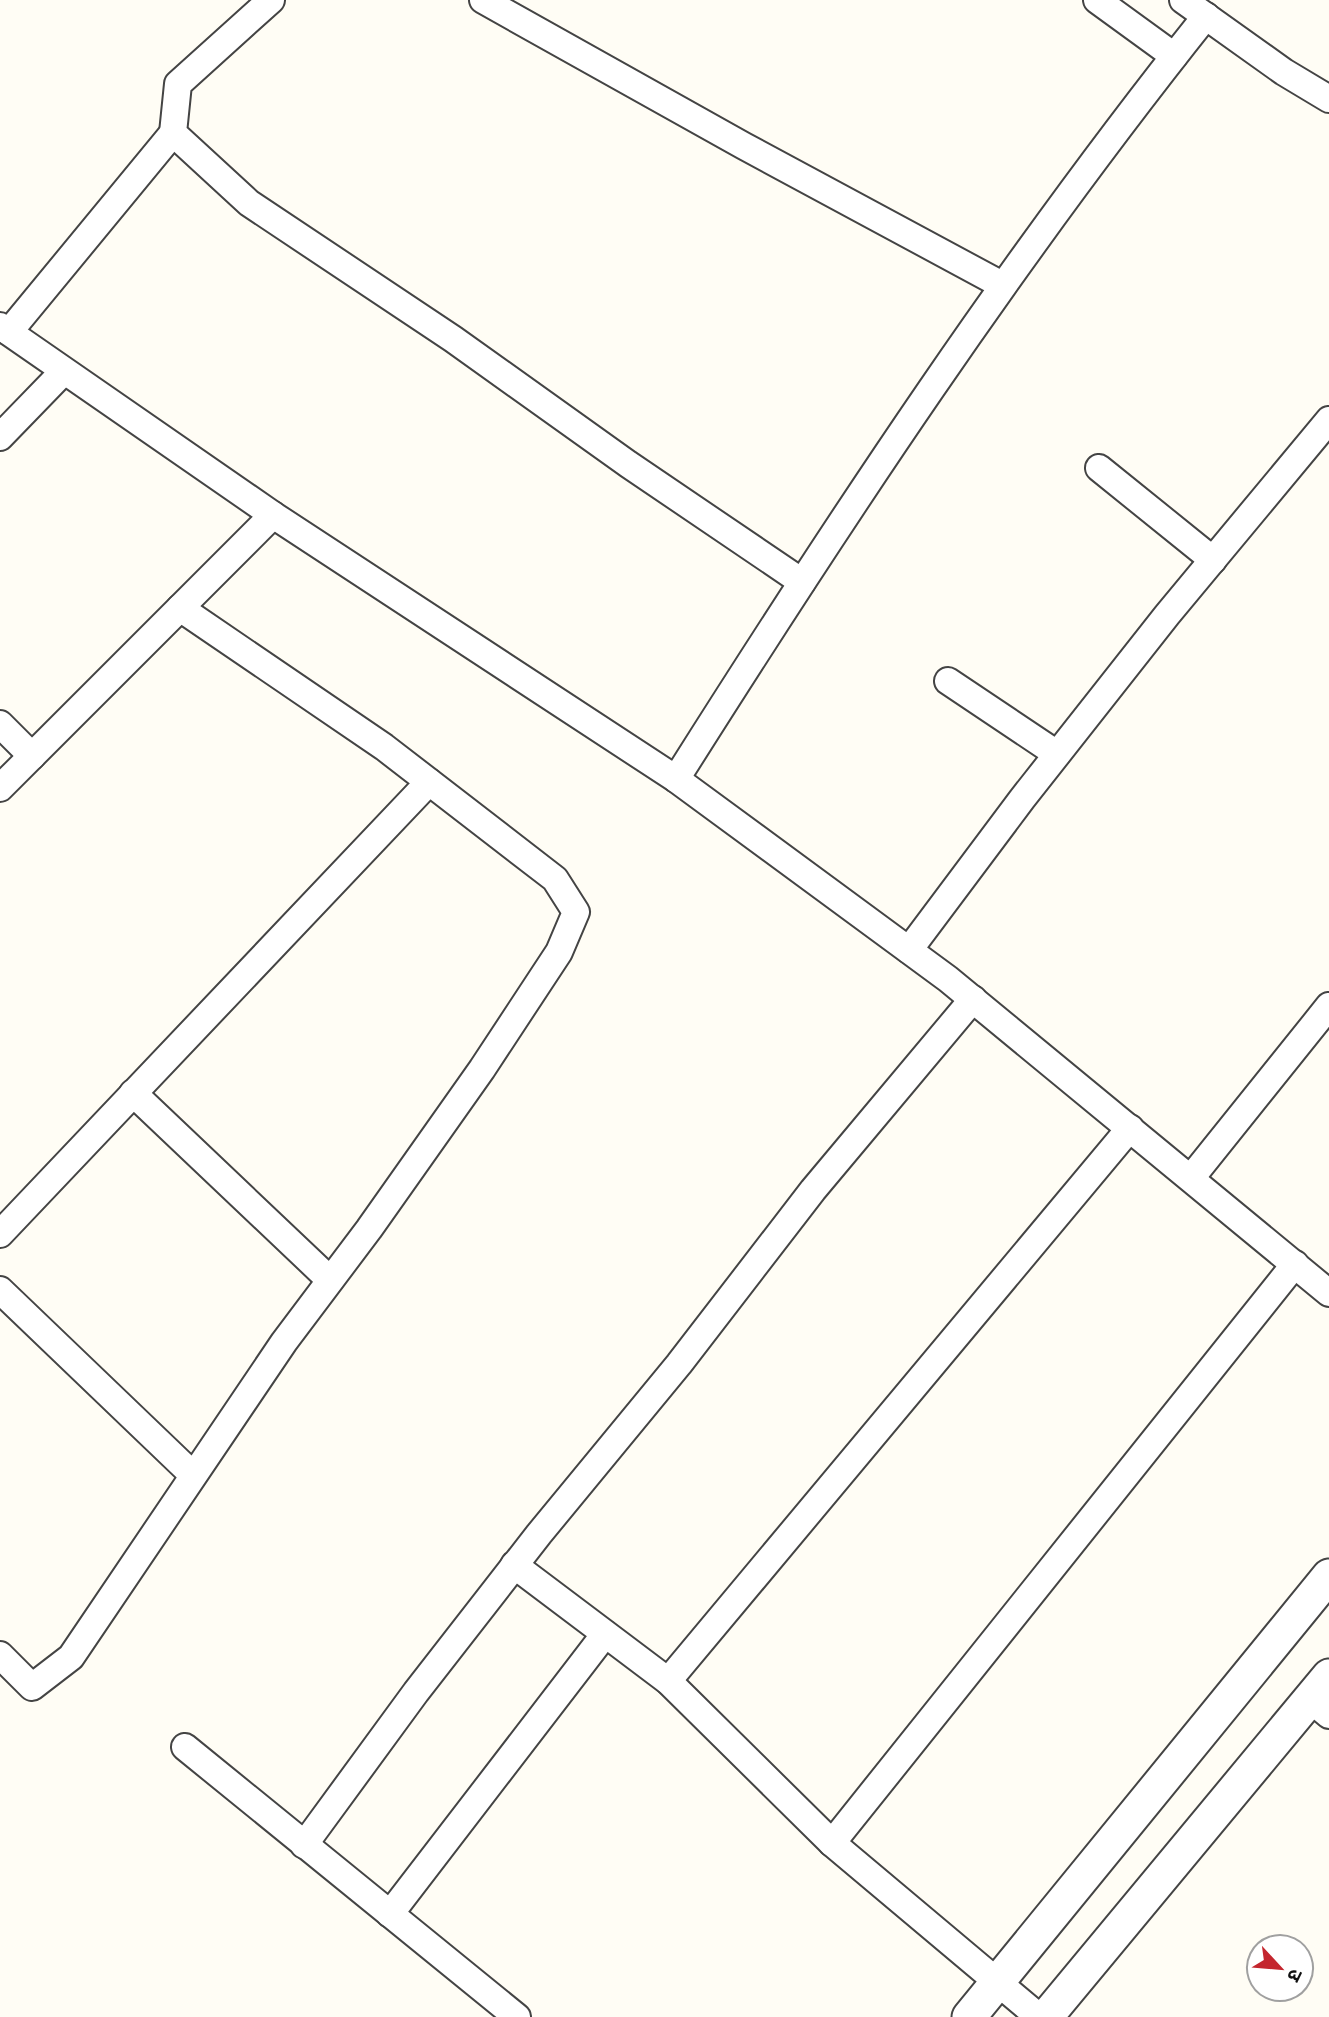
<svg xmlns="http://www.w3.org/2000/svg" width="1329" height="2017" font-family="Lora,'Noto Sans Devanagari',serif">
	<style>
		.lines { fill: none; stroke-linecap: round; stroke-linejoin: round }
		.minor-casing { stroke: #444; stroke-width: 30 }
		.tertiary-casing { stroke: #444; stroke-width: 37 }
		.minor { stroke: #fff; stroke-width: 26 }
		.tertiary { stroke: #fff; stroke-width: 33 }
	</style>
	<rect width="100%" height="100%" fill="#fffdf5"/>
	<g class="lines">
		<g class="minor-casing">
			<g id="minor">
				<path d="M271,0L178,84L173,133L249,203L453,339L628,464L802,582"/>
				<path d="M483,0L744,146L1002,285"/>
				<path d="M1097,0L1174,56"/>
				<path d="M1183,0L1284,72L1329,99"/>
				<path d="M0,326L273,515L676,779L948,979L1329,1293"/>
				<path d="M9,332L173,133"/>
				<path d="M0,437L63,372"/>
				<path d="M1099,468L1213,560"/>
				<path d="M948,681L1057,754"/>
				<path d="M0,724L32,756"/>
				<path d="M676,779C842,516 1012,259 1206,16"/>
				<path d="M0,788L273,515"/>
				<path d="M909,950L1022,799L1167,615L1329,420"/>
				<path d="M133,1093L330,1280"/>
				<path d="M1191,1178L1329,1006"/>
				<path d="M0,1234L429,782"/>
				<path d="M0,1290L193,1475"/>
				<path d="M514,1565L668,1681L832,1843L1039,2017"/>
				<path d="M0,1655L32,1687L71,1657L284,1342L369,1229L482,1069L559,952L576,912L555,879L384,747L180,608"/>
				<path d="M668,1681L1130,1128"/>
				<path d="M1310,1699L1329,1715"/>
				<path d="M185,1747L517,2017"/>
				<path d="M832,1843L1295,1264"/>
				<path d="M304,1845L416,1692L539,1534L679,1364L813,1190L973,999"/>
				<path d="M390,1914L605,1634"/>
			</g>
		</g>
		<g class="tertiary-casing">
			<g id="tertiary">
				<path d="M969,2017L1329,1576"/>
				<path d="M1046,2017L1329,1676"/>
			</g>
		</g>
		<use href="#minor" class="minor"/>
		<use href="#tertiary" class="tertiary"/>
	</g>
	<g transform="translate(1280 1968) rotate(116)"><circle r="33" fill="#ffffff" stroke="#a0a0a0" stroke-width="2"/>
	<path d="M0-5L12 26L0 18L-12 26Z" fill="#c4262e"/>
	<text y="-10" font-size="19" font-weight="bold" text-anchor="middle" fill="#111111">उ</text>
	</g>
</svg>
